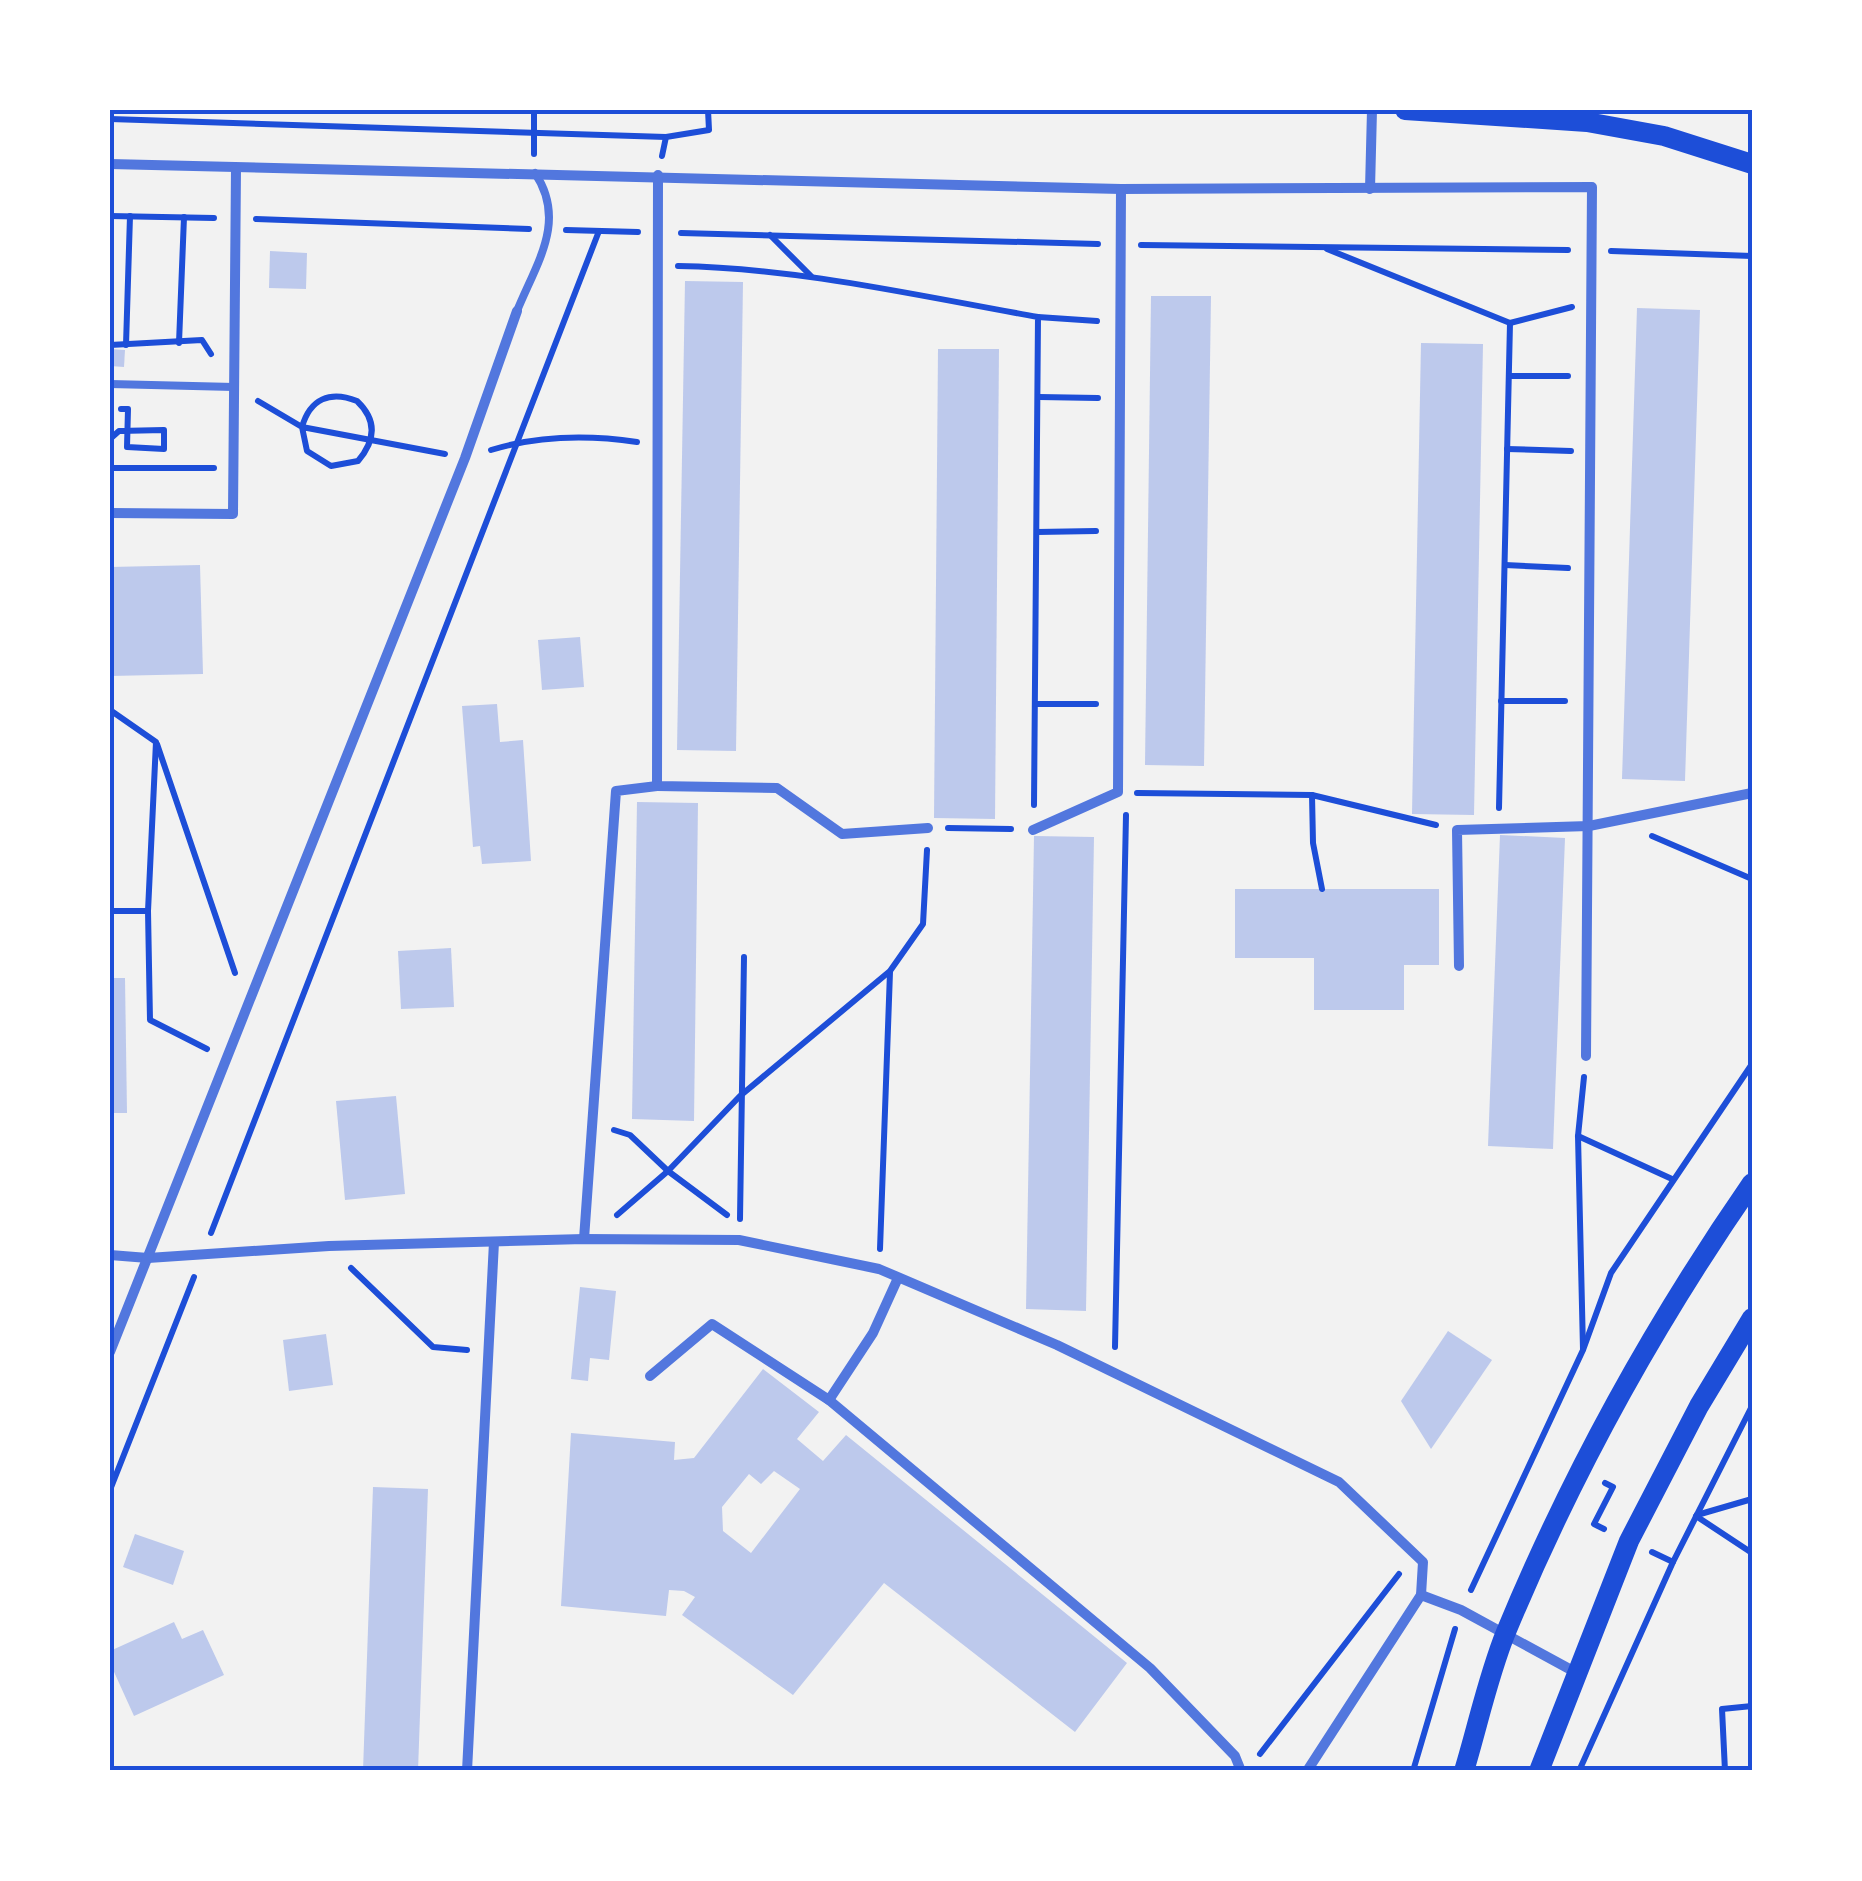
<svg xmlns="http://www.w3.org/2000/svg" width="1862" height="1881" font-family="'Alegreya Sans',sans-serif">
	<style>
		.building { fill: #bdc9ec; fill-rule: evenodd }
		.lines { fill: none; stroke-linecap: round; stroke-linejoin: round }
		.path { stroke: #1d4ed8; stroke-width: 6 }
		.service { stroke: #5277de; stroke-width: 8 }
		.minor { stroke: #5277de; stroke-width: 10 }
		.secondary { stroke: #1d4ed8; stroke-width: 20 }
		.neatline { fill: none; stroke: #1d4ed8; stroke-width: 4 }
	</style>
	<rect width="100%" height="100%" fill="#f2f2f2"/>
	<g class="building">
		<path d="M270,251L307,253L306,289L269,288Z"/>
		<path d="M685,281L743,282L736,751L677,750Z"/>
		<path d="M1151,296H1211L1204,766L1145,765Z"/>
		<path d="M1637,308L1700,310L1685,781L1622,779Z"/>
		<path d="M1421,343L1483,344L1474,815L1412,814Z"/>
		<path d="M110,349L125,350L124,367L110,366Z"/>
		<path d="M938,349H999L995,819L934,818Z"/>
		<path d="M200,565L203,674L110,676V567Z"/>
		<path d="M580,637L584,687L542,690L538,640Z"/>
		<path d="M497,704L500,742L523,740L531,861L482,864L480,846L473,847L462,706Z"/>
		<path d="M637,802L698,803L694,1121L632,1119Z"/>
		<path d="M1500,835L1565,838L1553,1149L1488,1146Z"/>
		<path d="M1034,836L1094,837L1086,1311L1026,1309Z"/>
		<path d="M1235,889H1439V965H1404V1010H1314V958H1235Z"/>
		<path d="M451,948L454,1007L401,1009L398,951Z"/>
		<path d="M110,978H125L127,1113H110Z"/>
		<path d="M396,1096L405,1194L345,1200L336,1101Z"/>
		<path d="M580,1287L616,1291L609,1360L590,1358L588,1381L571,1379Z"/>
		<path d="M1448,1331L1492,1360L1431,1449L1401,1401Z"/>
		<path d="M326,1334L333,1385L289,1391L283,1340Z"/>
		<path d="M763,1369L819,1412L797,1439L823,1461L846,1435L1127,1663L1075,1732L884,1583L793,1695L682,1615L695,1597L684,1591L669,1590L666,1616L561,1606L571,1433L675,1442L674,1460L694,1458ZM774,1471L800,1489L751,1553L723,1531L722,1507L749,1474L761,1484Z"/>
		<path d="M373,1487L428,1489L418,1771H363Z"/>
		<path d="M135,1534L184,1551L173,1585L123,1567Z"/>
		<path d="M174,1622L182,1639L203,1630L224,1675L134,1716L110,1663V1651Z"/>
	</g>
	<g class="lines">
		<g class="path">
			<path d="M534,110V154"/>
			<path d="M110,119L666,137"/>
			<path d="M662,156L666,137L709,130L708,110"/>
			<path d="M110,216L214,218"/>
			<path d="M256,219L529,229"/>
			<path d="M566,230L638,232"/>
			<path d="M681,233L1098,244"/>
			<path d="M770,235L811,276"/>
			<path d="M1141,245L1568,250"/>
			<path d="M1327,249L1510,323L1499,808"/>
			<path d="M1611,251L1752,256"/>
			<path d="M678,266C799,268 919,296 1038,317L1034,805"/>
			<path d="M1038,317L1097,321"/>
			<path d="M1510,323L1572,307"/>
			<path d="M179,343L184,217"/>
			<path d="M110,345L202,340L211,354"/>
			<path d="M126,345L130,216"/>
			<path d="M1509,376H1568"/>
			<path d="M1039,397L1098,398"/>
			<path d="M258,401L302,427C310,399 330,390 357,401C377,420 376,440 358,461L331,466L307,451L302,427L445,454"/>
			<path d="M110,439L119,431L164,430V449L127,447L128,409H121"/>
			<path d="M1507,449L1571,451"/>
			<path d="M491,450C537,436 589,435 637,442"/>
			<path d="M110,468H214"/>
			<path d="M1037,532L1096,531"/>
			<path d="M1505,565L1568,568"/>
			<path d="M1501,701H1565"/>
			<path d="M1037,704H1096"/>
			<path d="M110,710L156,742L148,911L150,1020L207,1049"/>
			<path d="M157,744L235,973"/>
			<path d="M1137,793L1312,795L1436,825"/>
			<path d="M1312,795L1313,843L1322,889"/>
			<path d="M948,828L1011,829"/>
			<path d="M1652,836L1752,879"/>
			<path d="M110,911H148"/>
			<path d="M614,1130L630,1135L668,1171L727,1215"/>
			<path d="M1578,1136L1672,1179"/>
			<path d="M617,1215L668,1171L740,1096L890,971L923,924L927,850"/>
			<path d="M740,1219L744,957"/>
			<path d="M211,1233L599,231"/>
			<path d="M880,1249L890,972"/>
			<path d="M351,1268L433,1347L467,1350"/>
			<path d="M1115,1347L1126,815"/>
			<path d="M1583,1349L1578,1136L1584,1077"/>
			<path d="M110,1490L194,1277"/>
			<path d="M1697,1515L1752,1499"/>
			<path d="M1696,1516L1752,1553"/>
			<path d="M1604,1529L1594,1524L1613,1487L1605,1483"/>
			<path d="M1652,1552L1673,1562"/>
			<path d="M1471,1590L1583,1350L1611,1273L1752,1064"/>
			<path d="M1260,1754L1399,1574"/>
			<path d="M1413,1771L1455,1629"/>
			<path d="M1579,1771L1673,1562L1752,1406"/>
			<path d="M1725,1771L1722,1709L1752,1706"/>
		</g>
		<g class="service">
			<path d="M517,311C537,262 567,221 535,173"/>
			<path d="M110,384L234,387"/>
		</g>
		<g class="minor">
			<path d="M110,164L1121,189L1592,187L1586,1056"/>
			<path d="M658,175L657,786L777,788L842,834L928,828"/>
			<path d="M1370,189L1372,110"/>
			<path d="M110,513L233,514L236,168"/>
			<path d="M1033,830L1118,792L1121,189"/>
			<path d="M1459,966L1457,830L1589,826L1752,793"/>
			<path d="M584,1239L616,791L657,786"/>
			<path d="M110,1255L148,1258L329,1246L584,1239L739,1240L879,1269L1057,1345L1339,1482L1423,1562L1421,1595"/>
			<path d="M110,1352L465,458L517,311"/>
			<path d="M650,1376L712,1324L829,1400L873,1333L898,1278"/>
			<path d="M829,1400L1150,1668L1235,1756L1241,1771"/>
			<path d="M467,1771L494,1242"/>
			<path d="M1307,1771L1421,1595L1461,1610L1575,1672"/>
		</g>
		<g class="secondary">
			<path d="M1405,110L1587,122L1664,136L1752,164"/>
			<path d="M1464,1771C1478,1725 1488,1676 1506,1632C1571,1475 1655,1323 1752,1183"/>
			<path d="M1539,1771L1629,1541L1699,1406L1752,1318"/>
		</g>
	</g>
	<rect width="1862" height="1881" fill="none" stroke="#ffffff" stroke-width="225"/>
	<rect x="112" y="112" width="1638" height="1656" class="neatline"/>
</svg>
